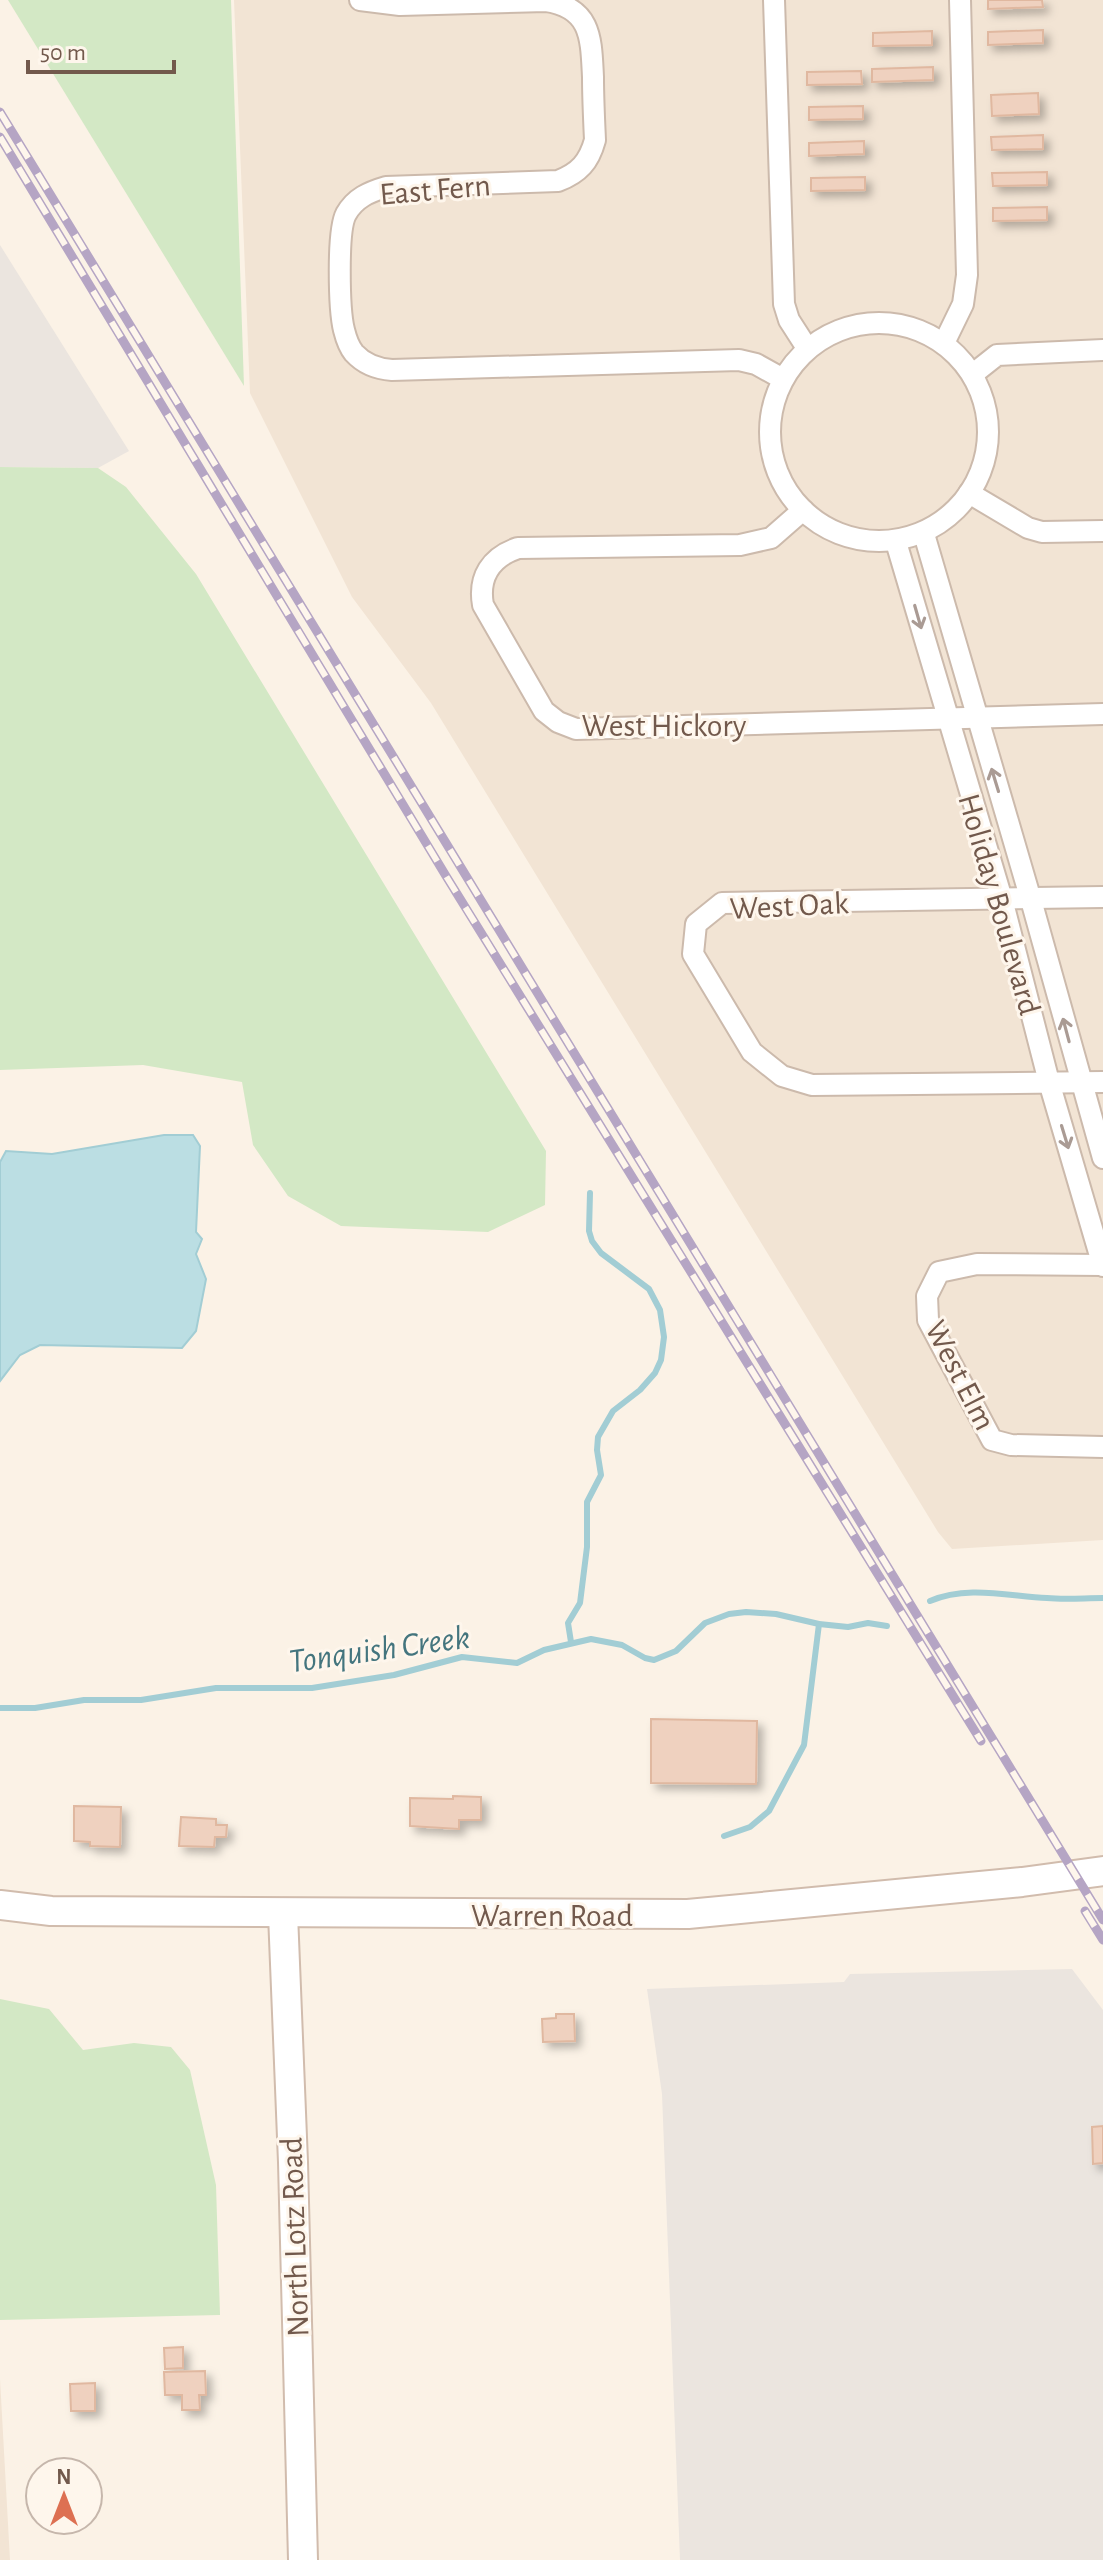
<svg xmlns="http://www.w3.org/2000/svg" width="1103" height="2560" font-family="'Alegreya Sans',sans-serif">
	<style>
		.residential { fill: #f2e4d4 }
		.industrial { fill: #ebe5df }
		.green { fill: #d3e8c5 }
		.water { fill: #bbdee3; stroke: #a2cdd4; stroke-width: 2 }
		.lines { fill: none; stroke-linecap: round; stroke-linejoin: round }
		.stream { stroke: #a2cdd4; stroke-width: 6 }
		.building { fill: #efd1bf; stroke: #e0b8a0; stroke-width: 2; filter: url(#shadow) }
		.street-casing { stroke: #ccbaac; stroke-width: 24 }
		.secondary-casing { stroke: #d1bcad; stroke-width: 32 }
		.street { stroke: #fff; stroke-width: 20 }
		.secondary { stroke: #fff; stroke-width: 28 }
		.rail-casing { stroke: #b5a5c4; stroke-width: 9 }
		.rail { stroke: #fef6ec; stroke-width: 6; stroke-dasharray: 18; stroke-linecap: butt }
		.oneway { stroke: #aa9b94 }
		.labels { text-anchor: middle; stroke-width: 6; stroke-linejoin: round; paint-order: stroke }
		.street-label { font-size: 32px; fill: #72594c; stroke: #fef6ec }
		.water-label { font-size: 34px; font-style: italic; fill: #44757e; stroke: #fef6ec }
	</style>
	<defs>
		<filter id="shadow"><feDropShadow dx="5.5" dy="5.5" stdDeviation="4" flood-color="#0004"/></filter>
	</defs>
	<rect width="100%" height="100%" fill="#fbf2e6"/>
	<g class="residential">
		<path d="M234,0H1103V1540L952,1549L938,1532L431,703L352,597L250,393Z"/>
		<path d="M0,2379L10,2560H0Z"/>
	</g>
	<g class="industrial">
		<path d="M0,245L129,451L98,468L0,467Z"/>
		<path d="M1072,1969L1103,2010V2560H680L662,2094L647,1989L844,1982L850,1974Z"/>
	</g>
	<g class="green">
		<path d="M8,0H231L244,386Z"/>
		<path d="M0,467L98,468L126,487L196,574L546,1151L545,1205L488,1232L341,1226L288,1196L253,1145L242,1082L143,1065L0,1070Z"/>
		<path d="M0,1999L49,2009L83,2050L134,2043L171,2047L190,2070L216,2185L220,2315L0,2320Z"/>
	</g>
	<path class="water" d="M164,1135H193L200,1146L196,1232L202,1239L196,1254L206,1279L196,1331L182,1348L40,1345L20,1355L0,1381V1162L6,1151L52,1154Z"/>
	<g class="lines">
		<g class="stream">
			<path d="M930,1601C967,1585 1008,1596 1047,1598C1066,1600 1084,1598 1103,1598"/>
			<path d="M571,1642L568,1623L580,1603L587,1547V1502L601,1475L597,1450L598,1437L613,1411L640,1390L655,1373L661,1360L664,1337L660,1310L649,1289L601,1253L592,1241L589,1231L590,1193"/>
			<path d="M0,1708H35L84,1700H141L216,1688H312L394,1675L462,1657L517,1663L544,1650L591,1639L622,1645L645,1658L654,1660L676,1651L705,1623L729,1614L746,1612L776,1614L819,1624L848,1627L868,1623L887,1626"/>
			<path d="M724,1836L750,1827L769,1811L804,1745L819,1624"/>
		</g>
	</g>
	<g class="building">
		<path d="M988,0H1042L1043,7L988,9Z"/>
		<path d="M1043,30V43L988,45V32Z"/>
		<path d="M932,31V45L873,46V33Z"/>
		<path d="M933,67V80L872,82V69Z"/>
		<path d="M861,71L862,84L807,85V72Z"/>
		<path d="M1038,93L1039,114L992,116L991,95Z"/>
		<path d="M863,106V119L809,120V107Z"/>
		<path d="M1043,135V149L992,150L991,137Z"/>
		<path d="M864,141V154L809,156V143Z"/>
		<path d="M1047,172V185L993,186L992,173Z"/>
		<path d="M865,177V190L811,191V178Z"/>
		<path d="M1047,207V220L993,221V208Z"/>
		<path d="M651,1719L757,1721L756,1784L651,1783Z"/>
		<path d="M453,1796L481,1797V1820H459V1829L410,1826V1798L453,1799Z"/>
		<path d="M74,1806L121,1807L120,1847L90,1846V1842L74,1841Z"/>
		<path d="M181,1817L216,1819V1825H227L226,1837H215L214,1847L179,1846Z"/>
		<path d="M556,2014H574L575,2041L543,2042L542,2019L556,2018Z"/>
		<path d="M1103,2126V2163L1093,2164L1092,2127Z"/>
		<path d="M183,2347V2368L165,2369L164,2348Z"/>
		<path d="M205,2371L206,2395H199L200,2410H182V2395H165L164,2372Z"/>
		<path d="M95,2383V2411H71L70,2384Z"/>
	</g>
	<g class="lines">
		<g class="street-casing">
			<g id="street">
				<path d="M360,0L400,5L546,1C592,8 591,39 593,77C593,98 594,119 595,140C589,162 579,173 558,181L386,187C369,192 355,198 346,214C337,231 339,310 344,330C346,338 349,347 354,353C364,364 378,369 392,370L739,360L756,364L783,379"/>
				<path d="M774,0L784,304L789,320L807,348"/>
				<circle cx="879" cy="432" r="109"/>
				<path d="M944,343L963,304L967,275L960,0"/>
				<path d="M973,374L997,355L1103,350"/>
				<path d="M969,493L1028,528L1042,532L1103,531"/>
				<path d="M803,510L771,538L740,545L518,548C491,557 478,577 483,605L544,711L558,722L576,729L1103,714"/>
				<path d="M924,534L1031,900L1103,1158"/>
				<path d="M896,542L1002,899L1049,1082L1103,1266"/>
				<path d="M1103,897L722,903L696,924L693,954L752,1052L782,1076L812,1085L1103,1082"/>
				<path d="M1103,1265L977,1264L939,1272L927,1296L928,1320L992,1440L1011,1445L1103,1447"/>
			</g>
		</g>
		<g class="secondary-casing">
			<g id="secondary">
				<path d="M0,1905L51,1911L688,1914L1022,1882L1103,1871"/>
				<path d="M283,1914L293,2162L303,2560"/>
			</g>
		</g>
		<use href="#street" class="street"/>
		<use href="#secondary" class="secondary"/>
		<g class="rail-casing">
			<g id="rail">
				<path d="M0,112L1103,1920"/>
				<path d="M0,137L446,876L981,1741"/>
				<path d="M1085,1911L1103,1940"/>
			</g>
		</g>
		<use href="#rail" class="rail"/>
	</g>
	<defs><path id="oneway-shaft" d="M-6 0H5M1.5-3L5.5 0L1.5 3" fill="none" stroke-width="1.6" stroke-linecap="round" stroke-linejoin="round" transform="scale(2)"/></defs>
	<g class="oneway">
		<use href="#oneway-shaft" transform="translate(918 617) rotate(74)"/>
		<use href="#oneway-shaft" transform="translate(995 780) rotate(-107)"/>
		<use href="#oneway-shaft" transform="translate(1066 1030) rotate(-105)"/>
		<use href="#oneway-shaft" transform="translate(1065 1137) rotate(73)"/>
	</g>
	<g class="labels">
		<g class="street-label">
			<text transform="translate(435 189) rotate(-5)" y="11">East Fern</text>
			<text x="664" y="736">West Hickory</text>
			<text transform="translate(1000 904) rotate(74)" y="11">Holiday Boulevard</text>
			<text transform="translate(789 905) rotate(-3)" y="11">West Oak</text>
			<text transform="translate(961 1375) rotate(63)" y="11">West Elm</text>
			<text x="552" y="1926">Warren Road</text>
			<text transform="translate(294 2237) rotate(-92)" y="11">North Lotz Road</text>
		</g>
		<g class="water-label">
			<text transform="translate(379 1648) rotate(-8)" y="12">Tonquish Creek</text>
		</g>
	</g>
	<g transform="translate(64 2496)"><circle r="38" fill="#fef6ec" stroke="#c6b7ac" stroke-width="2"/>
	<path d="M0-6L14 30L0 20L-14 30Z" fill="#dd7052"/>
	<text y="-12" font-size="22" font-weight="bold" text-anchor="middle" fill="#72594c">N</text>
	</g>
	<path d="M28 60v12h146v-12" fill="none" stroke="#72594c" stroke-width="4"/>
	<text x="40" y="60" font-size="24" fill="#72594c" stroke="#fef6ec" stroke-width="6" paint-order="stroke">50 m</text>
</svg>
